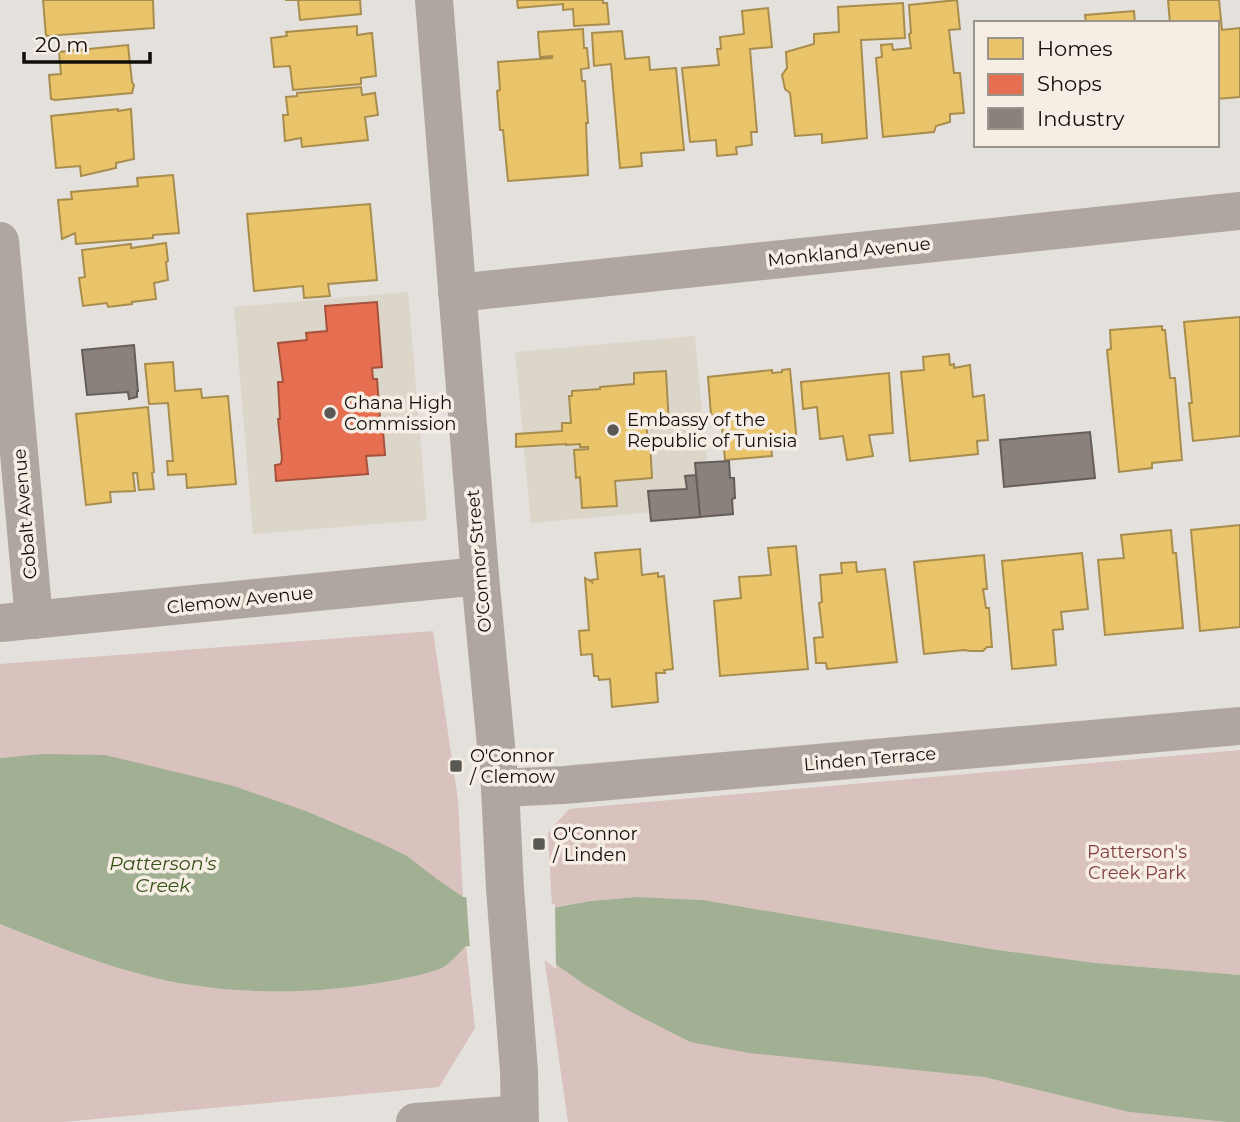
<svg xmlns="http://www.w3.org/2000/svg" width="1240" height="1122" font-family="Montserrat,sans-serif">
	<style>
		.built { fill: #dcd5c9 }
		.green { fill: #d9c1bd }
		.water { fill: #a1af92 }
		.pier { fill: #e4e0db }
		.homes { fill: #e9c46a; stroke: #a88d4e; stroke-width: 2 }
		.shops { fill: #e76f51; stroke: #a6523c; stroke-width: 2 }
		.industry { fill: #8a817c; stroke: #655e5a; stroke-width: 2 }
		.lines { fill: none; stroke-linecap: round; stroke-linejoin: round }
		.street { stroke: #b0a6a0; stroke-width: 38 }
		.poi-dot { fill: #5a5854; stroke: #f6eee4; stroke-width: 2.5 }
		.labels { text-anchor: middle; stroke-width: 7; stroke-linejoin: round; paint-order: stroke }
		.street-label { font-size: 18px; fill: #100e0b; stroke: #f6eee4 }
		.poi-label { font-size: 18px; fill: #100e0b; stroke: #f6eee4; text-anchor: start }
		.park-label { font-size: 18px; fill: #813f3e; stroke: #f6eee4 }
		.water-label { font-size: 19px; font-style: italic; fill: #355118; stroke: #f6eee4 }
	</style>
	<rect width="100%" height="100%" fill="#e4e0db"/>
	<g class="built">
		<path d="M408,292L427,520L253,534L234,307Z"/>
		<path d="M695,336L711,507L531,523L515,352Z"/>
	</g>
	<g class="green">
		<path d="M433,631L458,800L463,897L376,841L306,811L234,786L43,754L0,758V664Z"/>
		<path d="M1240,750V975L1095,963L991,949L703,900L637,897L591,901L552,908L548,833L569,809Z"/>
		<path d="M0,924C45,942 89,960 136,973C216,996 309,996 391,981C403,979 431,973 442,968C451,963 459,953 466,946L475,1028L439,1087L63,1122H0Z"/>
		<path d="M544,956L585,985L631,1012L690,1042L984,1077L1129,1112L1226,1122H568Z"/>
	</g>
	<path class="water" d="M42,754L105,755L234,786L306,811L376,841L407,856L437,879L463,897L552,908L591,901L637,897L703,900L991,949L1095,963L1240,975V1122H1226L1129,1112L984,1077L749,1053L690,1042L631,1012L585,985L544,956L466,946C459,953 451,963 442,968C431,973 403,979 391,981C309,996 216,996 136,973C89,960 45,942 0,924V758Z"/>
	<path class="pier" d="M466,893L555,904L556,969L543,959L470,950Z"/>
	<g class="homes">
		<path d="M43,0H153L154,28L46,36Z"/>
		<path d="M285,0H360L361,14L300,20L298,0Z"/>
		<path d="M517,0H603V3H607L609,24L574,26L573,9L563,10V4L518,8Z"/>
		<path d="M957,0L960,29L949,30L954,73H960L964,113L950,114V122L936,126L934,132L883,137L876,58L882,57L881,45L892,44L893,50L911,48L909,34L911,33L909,5Z"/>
		<path d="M1168,0H1219L1222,30L1240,28V97L1217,99V23H1170Z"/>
		<path d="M903,3L905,38L861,40L867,138L822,143V134L795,136L790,93L785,89L782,75L787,68L786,52L814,44V34L839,32L838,7Z"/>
		<path d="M768,8L772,47L750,49L757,132H751L752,145L736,147L737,154L717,156L716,140L690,142L682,68L719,65L717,49H721L720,37L744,34L742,11Z"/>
		<path d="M1134,11L1135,23H1086L1085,15Z"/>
		<path d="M357,26V35L372,33L376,76L361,78V84L293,90L290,66L274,67L271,38L287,36L286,32Z"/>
		<path d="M583,29L584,48H587L589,68L581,69L582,81H585L588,123H586L588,175L508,181L503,130H500L497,91L500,90L498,62L552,58V56L540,57L538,32Z"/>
		<path d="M622,31L625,59L649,57L650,70L676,68L684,150L641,153L642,166L620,168L611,64L594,66L592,33Z"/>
		<path d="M128,45L132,82L134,85L132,93L55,100L51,99L49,75L61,74L59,52Z"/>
		<path d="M361,87L362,95L375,93L378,115L365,117L368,140L302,147L301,138L285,141L283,115H288L286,97L297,96V93Z"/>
		<path d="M118,109V111L131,109L134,159L116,163V168L81,176L80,166L56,168L51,116Z"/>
		<path d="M173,175L179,233L153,235V238L76,244L75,233L62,239L58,200L72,199L71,192L138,186L137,178Z"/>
		<path d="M370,204L377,280L328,284L330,296L304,298L303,286L254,291L247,214Z"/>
		<path d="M166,243L168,261L166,262L168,280L154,283L156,299L132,302V304L108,307L107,303L83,306L79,278L85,277L82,250L131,244V248Z"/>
		<path d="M1240,317V436L1193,441L1189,403H1192L1184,322Z"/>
		<path d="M1162,326V330H1165L1170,378H1175L1182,460L1152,463V468L1119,472L1107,350L1111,349L1110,330Z"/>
		<path d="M949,354L950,365L954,364V368L970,365L973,397L984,395L988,440L977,441L978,454L910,461L901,372L924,370L923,357Z"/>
		<path d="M173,362L175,391L201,389L202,398L228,396L236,484L187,488L186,474L168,475L167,461H173L168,403L149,404L145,364Z"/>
		<path d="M790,369L797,443L771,446L772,456L725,460L721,415H711L708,377L772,370V373L782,372V370Z"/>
		<path d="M666,371L669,426L647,428V440H650L652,478L615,481L617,506L582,508L580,477L576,478L574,450L588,449V447H580V444L566,445V444L516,447V434L562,431V423H571L569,396H572V391L600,389V387L634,384V373Z"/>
		<path d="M889,373L893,433L869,435L873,456L847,460L843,436L820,439L817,407L803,409L801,382Z"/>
		<path d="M148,407L154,472L152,473L154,489L139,490L137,473H133L135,491L110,492L111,502L86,505L76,414Z"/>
		<path d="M1240,525V627L1200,631L1191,530Z"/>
		<path d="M1171,530L1173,553H1176L1183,628L1105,635L1098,560L1124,558L1121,535Z"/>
		<path d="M796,546L808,669L720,676L714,601L741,598L739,577L771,575L768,548Z"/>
		<path d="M640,549L642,575L658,573V577L664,576L673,669L664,670L665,673H656L658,702L612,707L610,679L599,680L598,676H594L592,654L581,655L579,631L589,630L585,578L592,582L591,580L598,579L595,553Z"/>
		<path d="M1082,553L1088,609L1061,612L1063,629L1053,630L1056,665L1012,669L1002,561Z"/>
		<path d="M984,555L987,589H983L986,608H989L992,647H987L983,651H970L964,650L924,654L914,562Z"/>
		<path d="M856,562L857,572L885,569L897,662L827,669L826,663H816L814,638L823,637L819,603L822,602L820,575L842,573L841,563Z"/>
	</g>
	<path class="shops" d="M377,302L382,367L372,368L373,379H377L380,418H382L385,455L366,456L368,474L276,481L275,465L281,464L282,458L278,419H280L278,382H283L278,343L307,340L306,333L327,331L325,306Z"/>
	<g class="industry">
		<path d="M134,345L138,391H137V397L129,399L128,392L87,395L82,350Z"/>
		<path d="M1090,432L1095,478L1004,487L1000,440Z"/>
		<path d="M729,461L730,478H734L735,498L732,499L733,514L700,517L695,463Z"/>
		<path d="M696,475L700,517L651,521L648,491L687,489L685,476Z"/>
	</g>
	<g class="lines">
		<g class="street">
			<path d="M434,0L480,576L500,788L505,889L519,1071L520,1122"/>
			<path d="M0,241L34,620"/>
			<path d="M457,293L1240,211"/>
			<path d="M0,623L480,576"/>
			<path d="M500,788L564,785L1240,726"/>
			<path d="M415,1122L519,1114"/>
		</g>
	</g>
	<g class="poi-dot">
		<circle cx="330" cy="413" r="7"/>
		<circle cx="613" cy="430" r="7"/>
		<rect x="449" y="759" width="14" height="14" rx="3.5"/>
		<rect x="532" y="837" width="14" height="14" rx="3.5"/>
	</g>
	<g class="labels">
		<g class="street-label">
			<text transform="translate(849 252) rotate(-6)" y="6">Monkland Avenue</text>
			<text transform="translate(25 514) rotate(-95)" y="6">Cobalt Avenue</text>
			<text transform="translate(479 561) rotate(-95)" y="6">O'Connor Street</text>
			<text transform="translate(240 600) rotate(-6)" y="6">Clemow Avenue</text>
			<text transform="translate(870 759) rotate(-5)" y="6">Linden Terrace</text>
		</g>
		<g class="poi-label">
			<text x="344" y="409">Ghana High<tspan x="344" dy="21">Commission</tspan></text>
			<text x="627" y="426">Embassy of the<tspan x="627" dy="21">Republic of Tunisia</tspan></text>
			<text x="470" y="762">O'Connor<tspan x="470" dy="21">/ Clemow</tspan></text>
			<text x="553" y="840">O'Connor<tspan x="553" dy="21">/ Linden</tspan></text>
		</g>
		<g class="park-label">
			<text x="1137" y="858">Patterson's<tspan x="1137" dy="21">Creek Park</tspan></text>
		</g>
		<g class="water-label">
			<text x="163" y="870">Patterson's<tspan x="163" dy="22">Creek</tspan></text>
		</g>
	</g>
	<rect x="974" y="21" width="245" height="126" fill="#f6eee4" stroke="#9a948d" stroke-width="2"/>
	<rect x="988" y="38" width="35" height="21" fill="#e9c46a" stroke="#9a948d" stroke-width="2"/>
	<text x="1037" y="56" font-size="21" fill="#100e0b">Homes</text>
	<rect x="988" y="74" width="35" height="21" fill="#e76f51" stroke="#9a948d" stroke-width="2"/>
	<text x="1037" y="91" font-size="21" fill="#100e0b">Shops</text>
	<rect x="988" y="108" width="35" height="21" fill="#8a817c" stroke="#9a948d" stroke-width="2"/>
	<text x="1037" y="126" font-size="21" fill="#100e0b">Industry</text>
	<path d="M24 52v10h126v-10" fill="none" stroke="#100e0b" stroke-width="3.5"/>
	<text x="35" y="52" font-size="21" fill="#100e0b" stroke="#f6eee4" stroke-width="5" paint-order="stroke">20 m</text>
</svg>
